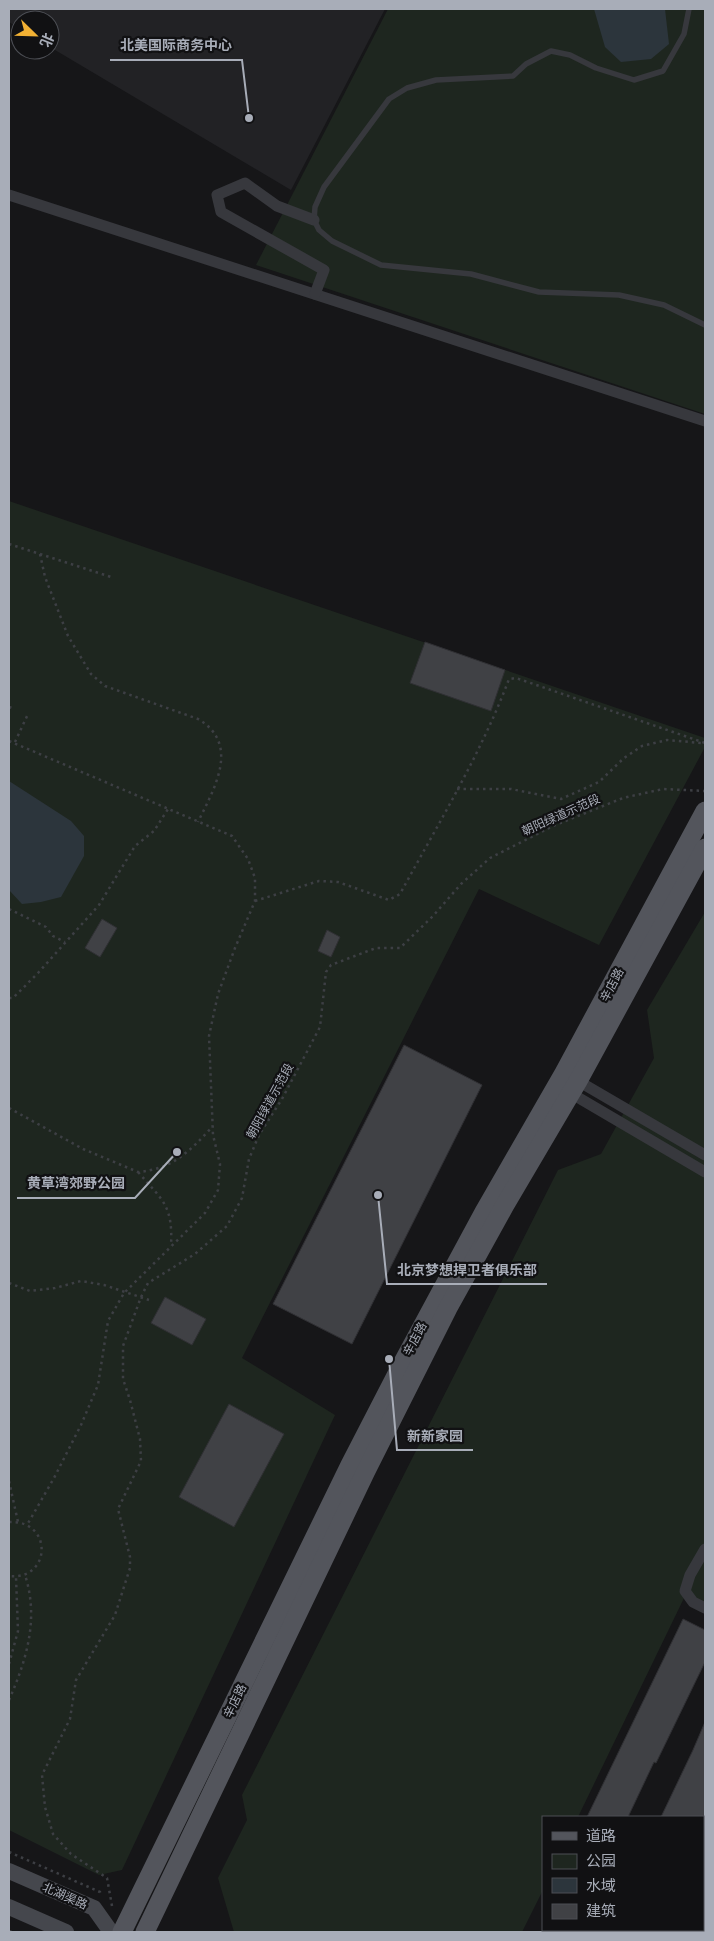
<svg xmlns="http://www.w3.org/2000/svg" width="714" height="1941" font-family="'Work Sans','Noto Sans SC',sans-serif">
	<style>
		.built { fill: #222225 }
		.green { fill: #1e261f }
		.water { fill: #2c353c }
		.building { fill: #404145; stroke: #303034 }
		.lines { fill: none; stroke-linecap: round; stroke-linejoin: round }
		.path { stroke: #3d3f44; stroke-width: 2.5; stroke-dasharray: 2.5 4; stroke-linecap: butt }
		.service { stroke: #37383d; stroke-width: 5.5 }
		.minor { stroke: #37383d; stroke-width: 11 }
		.secondary { stroke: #45474d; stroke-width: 16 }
		.primary { stroke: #53555c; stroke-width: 19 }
		.labels { text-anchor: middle; stroke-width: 4.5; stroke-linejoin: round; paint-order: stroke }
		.street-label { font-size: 12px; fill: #a8adb8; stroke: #111113 }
		.leader { fill: none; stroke: #a8adb8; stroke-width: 2 }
		.callout-dot { fill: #a8adb8; stroke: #111113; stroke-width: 2 }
		.callout-label { font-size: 14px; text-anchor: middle; font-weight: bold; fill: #a8adb8; stroke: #111113; stroke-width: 4.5; stroke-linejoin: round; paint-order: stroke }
	</style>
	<rect width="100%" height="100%" fill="#161618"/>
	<path class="built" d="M9,9H385L291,190L50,47V20H20V29L9,22Z"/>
	<g class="green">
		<path d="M388,9H705V414L256,265Z"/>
		<path d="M9,501L705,738V747L599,945L479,889L242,1358L335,1415L122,1870L99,1875L9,1830Z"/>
		<path d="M705,912V1608L684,1598L578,1817H543V1890L522,1932H234L218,1878L247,1820L242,1795L558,1170L601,1154L654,1058L647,1010Z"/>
	</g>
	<g class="water">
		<path d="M594,9H665L669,44L651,59L621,62L605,47Z"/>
		<path d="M9,781L71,821L84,836V856L61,897L41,902L22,904L9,890Z"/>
	</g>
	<g class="building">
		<path d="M425,642L505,670L491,711L410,683Z"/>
		<path d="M102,919L117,928L100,957L85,948Z"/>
		<path d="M327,930L340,937L331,957L318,951Z"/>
		<path d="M404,1045L482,1085L352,1344L273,1304Z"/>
		<path d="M165,1297L206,1319L192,1345L151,1323Z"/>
		<path d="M229,1404L284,1434L234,1527L179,1497Z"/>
		<path d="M683,1619L705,1630V1662L656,1763L654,1762L628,1817H587Z"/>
		<path d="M705,1722V1817H661L693,1750Z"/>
	</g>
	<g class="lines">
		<g class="path">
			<path d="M9,544L111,577"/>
			<path d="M40,554L45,577L68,636L91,674L105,686L198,719C241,744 214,789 198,822"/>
			<path d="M9,707L12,708"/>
			<path d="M9,741L232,836L248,859L255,878V901L235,948L218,994L209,1036L213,1135L220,1164L218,1190L205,1213L124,1293L108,1321L98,1385L81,1425L54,1478L27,1525"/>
			<path d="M15,742L28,714"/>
			<path d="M457,789H511L561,799L599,782L624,758L642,746L667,740L701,743"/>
			<path d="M255,901L319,881L338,882L389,900L400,894C438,824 481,754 509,679L516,678L705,743"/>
			<path d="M9,909L46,927L53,936L65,942"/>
			<path d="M9,998H13L38,973L99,905L135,846L154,831L168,809"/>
			<path d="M9,1108L83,1149L138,1172C173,1169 190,1151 213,1126"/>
			<path d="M138,1172C163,1201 173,1205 171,1246"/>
			<path d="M9,1283L30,1291L55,1288L81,1281L104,1285L149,1300"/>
			<path d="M9,1481L18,1522"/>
			<path d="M9,1522C54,1520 51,1581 9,1576"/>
			<path d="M9,1664L18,1631L16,1577"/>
			<path d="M9,1700C27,1659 39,1618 25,1575"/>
			<path d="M9,1852L100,1892L101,1895"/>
			<path d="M112,1906L107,1878L71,1854L53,1834L45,1807L42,1775L70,1719L76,1680L115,1615L130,1568V1557L118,1509L141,1461L140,1439L130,1400L123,1379V1346L141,1297L148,1283L195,1254L227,1226L242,1198L249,1159L259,1135L282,1099L320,1027L326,972L331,965L376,948H400L433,916L461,884L490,858L553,826L623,798L663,789L705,791"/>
			<path d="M9,1931L12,1932"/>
		</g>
		<path class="service" d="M689,9L684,34L663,71L634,80L596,68L570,55L551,51L526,64L513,76L436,80L407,88L389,99L324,187L315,207L314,220L319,230L332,241L381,265L471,274L539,292L619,295L664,305L705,325"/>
		<g class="minor">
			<path d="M9,195L705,421"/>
			<path d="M314,220L277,206L245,183L217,195L221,212L324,270L315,294"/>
			<path d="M573,1078L705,1155"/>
			<path d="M567,1091L705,1172"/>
			<path d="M705,1549L690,1575L685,1591L693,1602L705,1608"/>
		</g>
		<g class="secondary">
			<path d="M9,1871L94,1908L111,1932"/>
			<path d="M9,1907L66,1932"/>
		</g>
		<g class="primary">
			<path d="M122,1932L350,1465L402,1364L484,1212L564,1073L705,811"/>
			<path d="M145,1932L366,1471L448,1308L505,1205L578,1081L705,848"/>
		</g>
	</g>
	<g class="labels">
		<g class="street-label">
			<text transform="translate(561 815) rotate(-24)" y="4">朝阳绿道示范段</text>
			<text transform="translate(612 985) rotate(-62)" y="4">辛店路</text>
			<text transform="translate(270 1101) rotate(-61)" y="4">朝阳绿道示范段</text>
			<text transform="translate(415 1339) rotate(-62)" y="4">辛店路</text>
			<text transform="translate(235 1701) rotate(-64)" y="4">辛店路</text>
			<text transform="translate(65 1896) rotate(24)" y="4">北湖渠路</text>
		</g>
	</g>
	<path class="leader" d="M249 118L242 60H110M177 1152L135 1198H17M378 1195L387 1284H547M389 1359L397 1450H473"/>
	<g class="callout-dot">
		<circle cx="249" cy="118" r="5"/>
		<circle cx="177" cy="1152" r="5"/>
		<circle cx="378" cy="1195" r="5"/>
		<circle cx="389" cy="1359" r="5"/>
	</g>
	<g class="callout-label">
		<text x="176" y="50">北美国际商务中心</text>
		<text x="76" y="1188">黄草湾郊野公园</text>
		<text x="467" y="1275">北京梦想捍卫者俱乐部</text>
		<text x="435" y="1441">新新家园</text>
	</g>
	<rect width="714" height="1941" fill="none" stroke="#a8adb8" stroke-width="20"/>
	<rect x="542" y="1816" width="162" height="115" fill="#111113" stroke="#4d4f55"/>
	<rect x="552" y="1832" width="25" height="8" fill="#53555c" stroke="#4d4f55"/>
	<text x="586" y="1841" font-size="15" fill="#a8adb8">道路</text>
	<rect x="552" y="1854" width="25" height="15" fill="#1e261f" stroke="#4d4f55"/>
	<text x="586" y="1866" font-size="15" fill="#a8adb8">公园</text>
	<rect x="552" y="1878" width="25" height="15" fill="#2c353c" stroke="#4d4f55"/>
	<text x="586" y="1891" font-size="15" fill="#a8adb8">水域</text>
	<rect x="552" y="1904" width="25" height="15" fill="#404145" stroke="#4d4f55"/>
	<text x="586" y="1916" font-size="15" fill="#a8adb8">建筑</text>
	<g transform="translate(35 35) rotate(113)"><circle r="24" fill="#111113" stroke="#4d4f55"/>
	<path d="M0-4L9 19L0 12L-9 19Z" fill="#f2b134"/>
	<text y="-8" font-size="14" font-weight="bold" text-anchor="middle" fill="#a8adb8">北</text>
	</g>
</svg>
